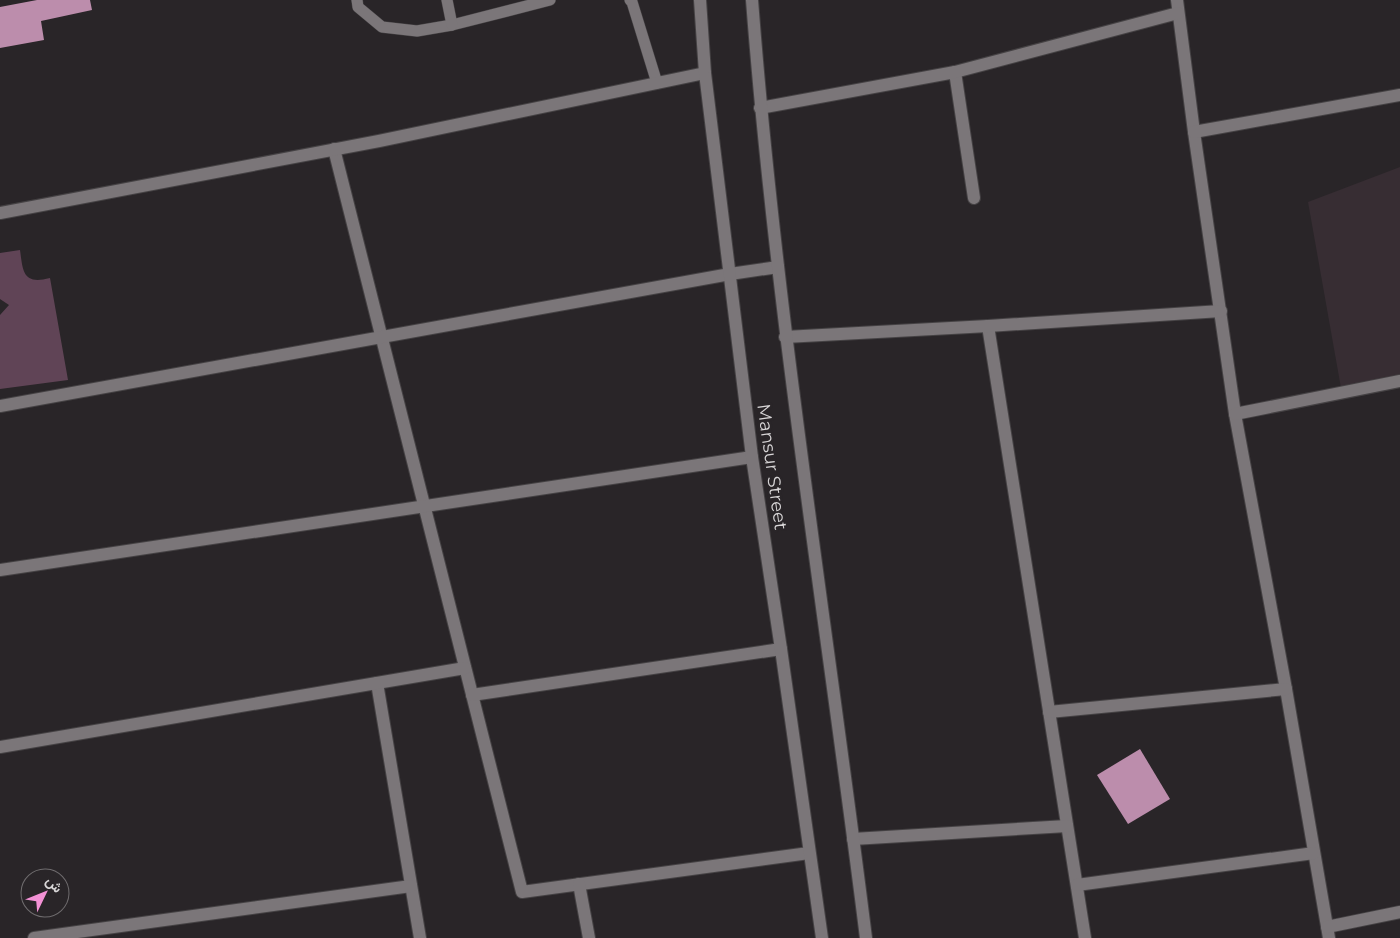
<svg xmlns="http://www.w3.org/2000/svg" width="1400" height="938" font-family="Montserrat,Vazirmatn,sans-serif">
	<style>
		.built { fill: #372d33 }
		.green { fill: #604456 }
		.building { fill: #bc8dac }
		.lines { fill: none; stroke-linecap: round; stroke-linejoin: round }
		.service-casing { stroke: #454244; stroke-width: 12 }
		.minor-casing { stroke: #454244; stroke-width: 14 }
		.tertiary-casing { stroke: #454244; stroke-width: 14 }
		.service { stroke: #7b7679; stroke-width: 11 }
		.minor { stroke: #7b7679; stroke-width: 12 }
		.tertiary { stroke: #7b7679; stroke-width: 12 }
		.labels { text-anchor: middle; stroke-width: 5; stroke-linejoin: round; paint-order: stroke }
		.street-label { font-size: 18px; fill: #d8d6d7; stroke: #292528 }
	</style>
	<rect width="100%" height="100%" fill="#292528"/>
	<path class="built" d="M1400,167V375L1341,388L1308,202Z"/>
	<path class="green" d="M20,250C23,272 23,285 50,278L68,380L0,389V315L9,305L0,299V253Z"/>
	<g class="building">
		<path d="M37,0H90L92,10L41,21L44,40L0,48V7Z"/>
		<path d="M1140,749L1170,799L1128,824L1097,775Z"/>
	</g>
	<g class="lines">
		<g class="service-casing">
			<g id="service">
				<path d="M357,0L358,7L382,27L417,31L452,25L550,0"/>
				<path d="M447,0L452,25"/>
				<path d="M630,0L632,2L657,83"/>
			</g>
		</g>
		<g class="minor-casing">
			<g id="minor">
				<path d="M1177,0L1194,132L1235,414L1286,689L1329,938"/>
				<path d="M955,72L974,198"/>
				<path d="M760,108L955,72L1178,13"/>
				<path d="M1194,132L1400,95"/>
				<path d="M334,149L522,892L809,853"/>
				<path d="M0,213L379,141L705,73"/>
				<path d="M988,326L1085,938"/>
				<path d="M785,337L988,326L1221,311"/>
				<path d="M0,406L730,274L778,267"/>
				<path d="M1235,414L1400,381"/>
				<path d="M0,570L752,457"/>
				<path d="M377,683L420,938"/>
				<path d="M472,695L781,649"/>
				<path d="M1049,712L1286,689"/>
				<path d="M0,747L465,668"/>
				<path d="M853,839L1067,826"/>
				<path d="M579,884L589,938"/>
				<path d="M1077,885L1314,853"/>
				<path d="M1327,927L1400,912"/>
				<path d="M34,938L411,886"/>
			</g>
		</g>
		<g class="tertiary-casing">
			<g id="tertiary">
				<path d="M700,0L705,73L752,457L781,649L822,938"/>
				<path d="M752,0C776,314 827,625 866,938"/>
			</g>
		</g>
		<use href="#service" class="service"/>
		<use href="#minor" class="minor"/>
		<use href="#tertiary" class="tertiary"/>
	</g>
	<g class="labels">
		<g class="street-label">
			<text transform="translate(772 467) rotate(82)" y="6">Mansur Street</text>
		</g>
	</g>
	<g transform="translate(45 893) rotate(47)"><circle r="24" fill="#292528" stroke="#6f6c6e"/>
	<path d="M0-4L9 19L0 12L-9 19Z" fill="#f391d5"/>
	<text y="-8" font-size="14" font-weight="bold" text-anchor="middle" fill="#d8d6d7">ش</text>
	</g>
</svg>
